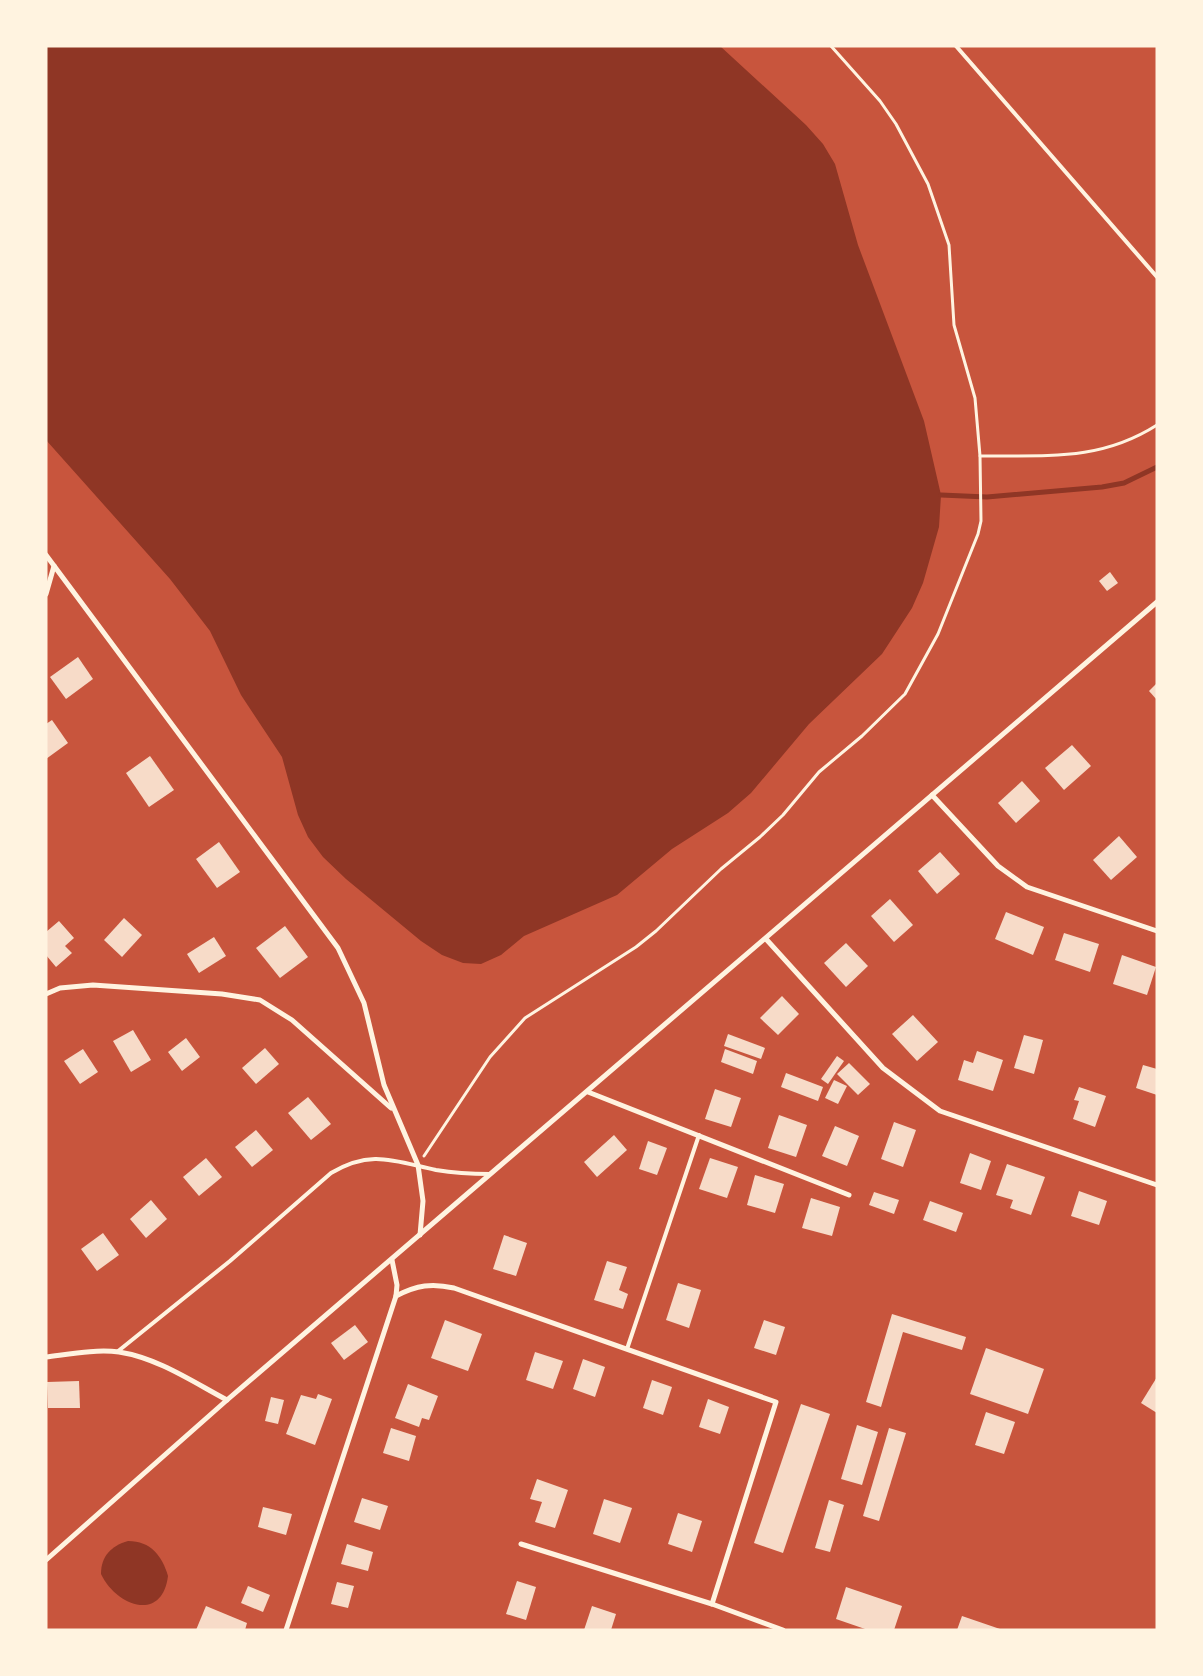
<svg xmlns="http://www.w3.org/2000/svg" width="1203" height="1676" font-family="Ubuntu,sans-serif">
	<style>
		.water { fill: #8f3625 }
		.lines { fill: none; stroke-linecap: round; stroke-linejoin: round }
		.stream { stroke: #8f3625; stroke-width: 5 }
		.building { fill: #f7dbc8 }
		.path { stroke: #fff3e0; stroke-width: 3 }
		.service { stroke: #fff3e0; stroke-width: 4 }
		.minor { stroke: #fff3e0; stroke-width: 5 }
	</style>
	<rect width="100%" height="100%" fill="#c8553d"/>
	<g class="water">
		<path d="M46,46H720L806,125L823,144L835,164L858,245L924,421L941,495L939,527L923,583L912,608L882,654L809,724L751,793L728,813L672,849L617,895L524,936L501,955L481,964L463,963L442,955L421,941L346,879L323,857L308,837L298,815L282,757L241,695L210,631L170,579L46,440Z"/>
		<path d="M128,1541C151,1541 162,1556 168,1576C162,1623 116,1606 101,1574C101,1556 111,1546 128,1541Z"/>
	</g>
	<g class="lines">
		<path class="stream" d="M941,495L987,497L1102,487L1124,483L1157,467"/>
	</g>
	<g class="building">
		<path d="M1110,572L1118,583L1107,591L1099,581Z"/>
		<path d="M78,657L93,679L66,699L50,677Z"/>
		<path d="M1157,683V700L1149,691Z"/>
		<path d="M52,720L68,743L46,759V724Z"/>
		<path d="M1072,745L1091,766L1064,790L1045,768Z"/>
		<path d="M150,756L174,790L149,807L126,773Z"/>
		<path d="M1022,781L1040,801L1016,823L998,803Z"/>
		<path d="M1119,836L1137,857L1111,880L1093,860Z"/>
		<path d="M219,842L240,872L217,888L196,859Z"/>
		<path d="M940,852L960,874L937,894L918,871Z"/>
		<path d="M890,899L913,925L894,942L871,916Z"/>
		<path d="M1006,912L1044,927L1033,955L995,939Z"/>
		<path d="M124,918L142,935L122,957L104,940Z"/>
		<path d="M59,921L74,938L65,946L72,953L56,967L46,955V932Z"/>
		<path d="M285,926L308,957L280,978L256,948Z"/>
		<path d="M1064,933L1099,944L1090,972L1055,960Z"/>
		<path d="M214,937L226,956L199,973L187,954Z"/>
		<path d="M846,943L868,966L846,987L824,963Z"/>
		<path d="M1122,955L1156,967L1147,995L1113,984Z"/>
		<path d="M782,996L799,1014L778,1035L760,1018Z"/>
		<path d="M913,1015L938,1042L917,1061L892,1034Z"/>
		<path d="M133,1030L151,1060L131,1072L113,1041Z"/>
		<path d="M728,1034L765,1048L761,1059L724,1046Z"/>
		<path d="M1024,1035L1043,1040L1034,1074L1014,1068Z"/>
		<path d="M186,1038L200,1057L182,1071L168,1052Z"/>
		<path d="M265,1048L279,1064L256,1084L242,1068Z"/>
		<path d="M83,1049L98,1072L80,1084L64,1061Z"/>
		<path d="M725,1049L757,1061L753,1074L721,1062Z"/>
		<path d="M977,1051L1003,1060L993,1091L958,1080L964,1060L973,1063Z"/>
		<path d="M837,1056L844,1061L828,1084L821,1079Z"/>
		<path d="M849,1063L870,1084L858,1095L837,1074Z"/>
		<path d="M1143,1065L1157,1069V1095L1136,1088Z"/>
		<path d="M786,1073L823,1087L818,1101L781,1087Z"/>
		<path d="M834,1080L847,1086L838,1104L825,1098Z"/>
		<path d="M1079,1087L1106,1096L1095,1127L1073,1119L1079,1101L1074,1100Z"/>
		<path d="M715,1089L741,1098L731,1127L705,1119Z"/>
		<path d="M308,1097L331,1124L311,1140L288,1113Z"/>
		<path d="M779,1115L807,1125L796,1157L768,1148Z"/>
		<path d="M894,1122L916,1130L903,1167L881,1159Z"/>
		<path d="M835,1126L859,1136L847,1166L822,1156Z"/>
		<path d="M256,1130L273,1150L252,1167L235,1147Z"/>
		<path d="M614,1135L627,1150L597,1177L584,1162Z"/>
		<path d="M648,1141L667,1148L657,1175L639,1169Z"/>
		<path d="M970,1153L991,1161L981,1190L960,1183Z"/>
		<path d="M206,1158L222,1177L199,1196L183,1177Z"/>
		<path d="M710,1158L738,1167L727,1198L699,1189Z"/>
		<path d="M1007,1164L1045,1177L1031,1215L1010,1208L1013,1200L996,1195Z"/>
		<path d="M755,1175L784,1184L775,1213L747,1205Z"/>
		<path d="M1079,1191L1107,1201L1099,1225L1071,1216Z"/>
		<path d="M874,1192L899,1200L894,1214L869,1205Z"/>
		<path d="M811,1198L840,1207L832,1236L802,1228Z"/>
		<path d="M151,1200L167,1219L146,1238L130,1219Z"/>
		<path d="M930,1201L963,1213L956,1232L923,1220Z"/>
		<path d="M103,1233L119,1255L97,1271L81,1249Z"/>
		<path d="M504,1235L527,1243L516,1276L493,1269Z"/>
		<path d="M607,1261L627,1267L619,1290L628,1294L623,1309L594,1300Z"/>
		<path d="M678,1283L701,1290L689,1328L666,1320Z"/>
		<path d="M892,1314L966,1337L962,1350L903,1332L881,1407L866,1402Z"/>
		<path d="M445,1320L482,1334L468,1371L431,1358Z"/>
		<path d="M764,1320L785,1327L776,1355L754,1348Z"/>
		<path d="M355,1325L368,1342L344,1360L331,1343Z"/>
		<path d="M986,1348L1044,1369L1028,1414L970,1394Z"/>
		<path d="M535,1352L563,1361L553,1389L526,1380Z"/>
		<path d="M583,1359L605,1367L595,1397L573,1389Z"/>
		<path d="M1157,1377V1413L1141,1403Z"/>
		<path d="M652,1380L672,1387L663,1415L643,1408Z"/>
		<path d="M79,1381L80,1408H48L47,1382Z"/>
		<path d="M408,1384L438,1396L429,1420L422,1418L419,1427L395,1418Z"/>
		<path d="M318,1394L332,1399L315,1445L286,1434L301,1395L316,1399Z"/>
		<path d="M271,1397L284,1400L278,1424L265,1421Z"/>
		<path d="M708,1399L729,1407L720,1434L699,1427Z"/>
		<path d="M801,1404L830,1414L783,1553L754,1543Z"/>
		<path d="M986,1412L1015,1422L1004,1454L975,1445Z"/>
		<path d="M857,1425L878,1432L862,1485L841,1479Z"/>
		<path d="M391,1428L416,1436L409,1461L383,1453Z"/>
		<path d="M889,1428L906,1433L879,1521L863,1516Z"/>
		<path d="M537,1479L568,1490L555,1528L535,1522L542,1502L530,1499Z"/>
		<path d="M362,1498L388,1506L380,1530L354,1522Z"/>
		<path d="M604,1499L632,1508L620,1543L593,1534Z"/>
		<path d="M829,1500L844,1505L830,1552L815,1548Z"/>
		<path d="M263,1507L292,1514L286,1535L258,1527Z"/>
		<path d="M678,1513L702,1521L692,1552L668,1544Z"/>
		<path d="M347,1544L373,1552L368,1571L341,1564Z"/>
		<path d="M517,1581L536,1587L526,1620L506,1614Z"/>
		<path d="M337,1582L354,1586L348,1608L331,1604Z"/>
		<path d="M248,1586L270,1595L263,1612L241,1603Z"/>
		<path d="M846,1587L902,1606L894,1630H868L836,1619Z"/>
		<path d="M206,1606L247,1623L245,1630H196Z"/>
		<path d="M592,1606L616,1614L611,1630H584Z"/>
		<path d="M962,1616L1000,1629V1630H957Z"/>
	</g>
	<g class="lines">
		<g class="path">
			<path d="M980,456C1045,455 1099,462 1157,425"/>
			<path d="M424,1156L490,1057L525,1018L636,947L656,931L721,869L760,837L783,815L819,772L862,736L905,694L938,634L978,534L981,521L980,456L975,398L954,325L949,245L928,184L896,124L880,101L831,46"/>
		</g>
		<g class="service">
			<path d="M956,46L1157,277"/>
			<path d="M627,1349L699,1135"/>
			<path d="M117,1352L230,1261L331,1173C371,1149 394,1161 436,1170C454,1173 472,1174 490,1174"/>
		</g>
		<g class="minor">
			<path d="M46,555L338,948L364,1003L384,1085L418,1165L423,1201L420,1235"/>
			<path d="M46,594L54,566"/>
			<path d="M932,795L998,866L1027,887L1157,931"/>
			<path d="M766,939L883,1068L940,1111L1157,1185"/>
			<path d="M46,994L60,988L93,985L222,994L260,1000L292,1020L391,1108"/>
			<path d="M588,1092L849,1195"/>
			<path d="M396,1296C417,1285 432,1283 454,1288L776,1402L712,1604"/>
			<path d="M46,1357C70,1354 96,1349 119,1352C158,1358 193,1382 227,1400"/>
			<path d="M521,1544L712,1604L783,1630"/>
			<path d="M46,1560L227,1400L1157,602"/>
			<path d="M286,1630L396,1296L397,1285L392,1260"/>
		</g>
	</g>
	<rect width="1203" height="1676" fill="none" stroke="#fff3e0" stroke-width="95"/>
</svg>
